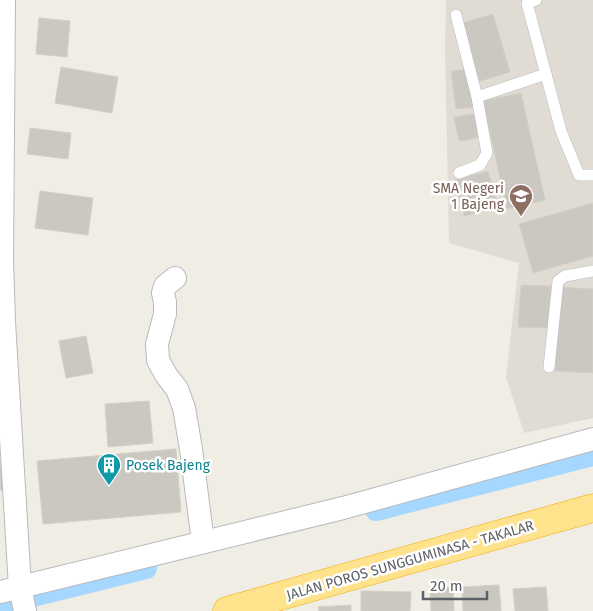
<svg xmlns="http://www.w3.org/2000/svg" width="593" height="611" font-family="'Fira Sans',sans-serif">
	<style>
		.education { fill: #e0dcd3 }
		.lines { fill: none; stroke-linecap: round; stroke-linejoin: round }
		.canal { stroke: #a5d7ff; stroke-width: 22 }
		.building { fill: #cbc8c1; stroke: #d5cfc2 }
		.lane-casing { stroke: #b7babf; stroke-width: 12 }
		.street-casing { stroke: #b7babf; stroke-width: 24 }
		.highway-casing { stroke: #f4a900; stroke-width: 29 }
		.lane { stroke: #fff; stroke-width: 11 }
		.street { stroke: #fff; stroke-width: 22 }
		.highway { stroke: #ffe38c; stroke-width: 28 }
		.labels { text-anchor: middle; stroke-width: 5; stroke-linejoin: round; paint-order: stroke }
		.education-label { font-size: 14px; fill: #785e54; stroke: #fff; text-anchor: end }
		.culture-label { font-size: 14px; fill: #0d838f; stroke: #fff; text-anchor: start }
		.street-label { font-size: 14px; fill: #5c6066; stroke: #fff }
	</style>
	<rect width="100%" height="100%" fill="#f0ede4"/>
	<path class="education" d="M446,0H593V418L524,433L506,377L519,263L449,243L445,49Z"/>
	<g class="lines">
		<g class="canal">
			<path d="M376,510L593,455"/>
			<path d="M0,604L146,568"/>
		</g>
	</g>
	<g class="building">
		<path d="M493,14L510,72L478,82L462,23Z"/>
		<path d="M39,18L70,21L67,57L36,54Z"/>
		<path d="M61,67L118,77L112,113L55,103Z"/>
		<path d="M468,69L473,107L456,109L451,71Z"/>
		<path d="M521,93L545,200L507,209L483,101Z"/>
		<path d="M478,113L483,137L459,141L454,117Z"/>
		<path d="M30,128L71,133L68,159L27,154Z"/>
		<path d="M488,171L498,207L464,216L454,180Z"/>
		<path d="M40,191L93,198L88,235L35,228Z"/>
		<path d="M593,203V256L533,273L519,224Z"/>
		<path d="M521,285L551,286L548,328L518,327Z"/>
		<path d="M561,287L593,289V373L555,371Z"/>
		<path d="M86,336L93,373L66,378L59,341Z"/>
		<path d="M149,401L153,443L108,447L105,404Z"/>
		<path d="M176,449L181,512L43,524L37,461Z"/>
		<path d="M0,463H6L5,490H0Z"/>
		<path d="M499,585L501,611H463L462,587Z"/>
		<path d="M453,587L454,611H431L430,588Z"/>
		<path d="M546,587L548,611H515L513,589Z"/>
		<path d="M361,591L411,592L410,611H361Z"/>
		<path d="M351,605V611H319L318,607Z"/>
	</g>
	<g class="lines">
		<g class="lane-casing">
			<g id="lane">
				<path d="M536,0L527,3L561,131L579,175H593"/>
				<path d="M456,15L477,97"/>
				<path d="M459,173L480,165L487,153L477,97L546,74"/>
				<path d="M549,367L558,281L565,276L593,271"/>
			</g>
		</g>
		<g class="street-casing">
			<g id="street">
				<path d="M4,0L2,260L4,322L20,587L25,611"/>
				<path d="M175,278L165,286L163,293L165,302V314L157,344L158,360L166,375L177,389L184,408L191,449L203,542"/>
				<path d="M0,592L343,508L593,439"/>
			</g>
		</g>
		<g class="highway-casing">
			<path id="highway" d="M227,611L593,508"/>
		</g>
		<use href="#lane" class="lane"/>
		<use href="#street" class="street"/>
		<use href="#highway" class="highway"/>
	</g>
	<defs>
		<g id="school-pin" transform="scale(1.25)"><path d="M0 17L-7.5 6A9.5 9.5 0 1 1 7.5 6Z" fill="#8d6e63" stroke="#fff"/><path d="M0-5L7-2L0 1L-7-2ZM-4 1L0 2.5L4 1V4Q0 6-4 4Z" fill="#fff"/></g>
		<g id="building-pin" transform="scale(1.25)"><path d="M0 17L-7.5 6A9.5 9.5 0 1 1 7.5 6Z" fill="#0f9aa8" stroke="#fff"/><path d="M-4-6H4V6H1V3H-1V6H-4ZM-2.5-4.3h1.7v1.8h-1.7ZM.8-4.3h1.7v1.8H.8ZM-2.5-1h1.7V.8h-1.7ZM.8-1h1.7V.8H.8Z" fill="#fff"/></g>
	</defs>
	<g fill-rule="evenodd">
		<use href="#school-pin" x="521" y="196"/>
		<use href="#building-pin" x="109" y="465"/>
	</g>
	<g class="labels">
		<g class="education-label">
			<text x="504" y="193">SMA Negeri<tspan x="504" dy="16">1 Bajeng</tspan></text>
		</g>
		<g class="culture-label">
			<text x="126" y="470">Posek Bajeng</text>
		</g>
		<g class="street-label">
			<text transform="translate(410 560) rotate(-16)" y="5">JALAN POROS SUNGGUMINASA - TAKALAR</text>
		</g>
	</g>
	<path d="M423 591v8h64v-8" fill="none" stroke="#5c6066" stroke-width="2.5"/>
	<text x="430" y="591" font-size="15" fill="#5c6066" stroke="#ffffff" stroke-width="4" paint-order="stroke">20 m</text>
</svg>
